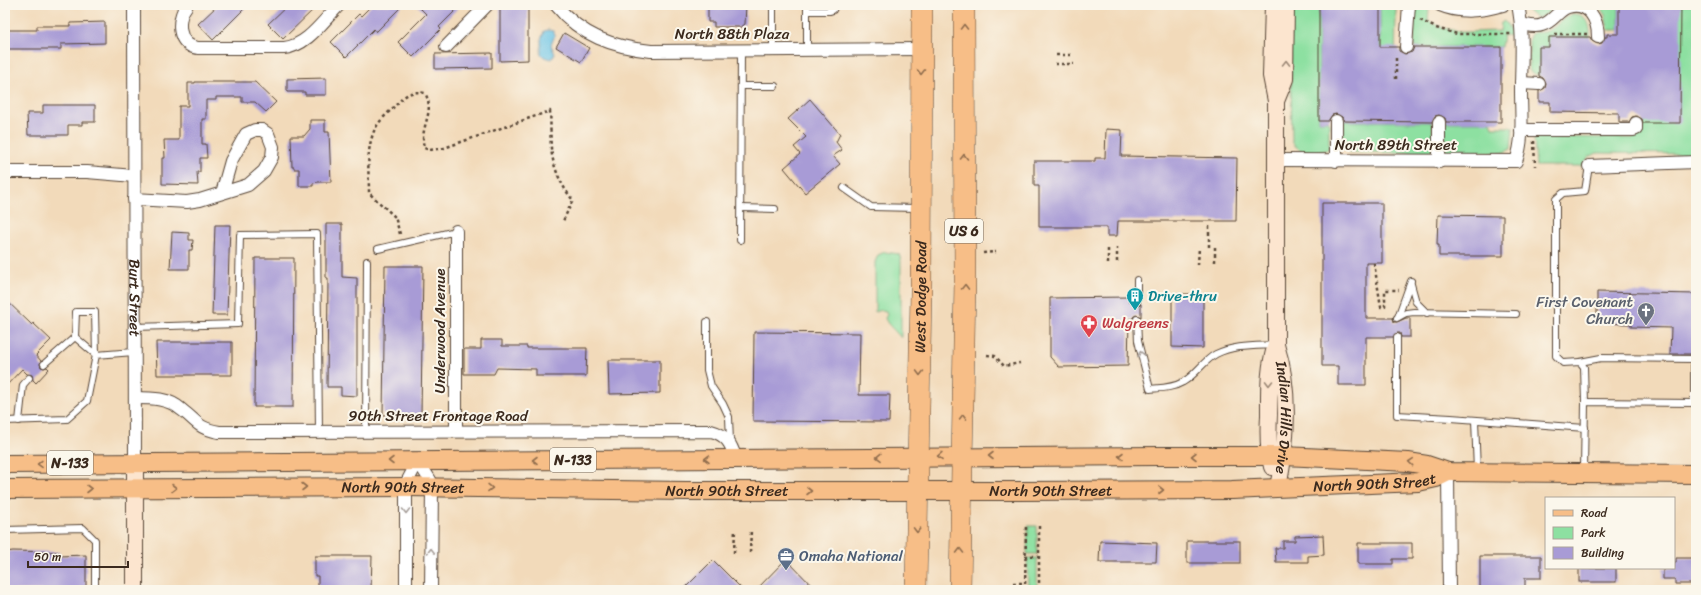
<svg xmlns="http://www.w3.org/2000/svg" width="1701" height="595" font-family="Sriracha,sans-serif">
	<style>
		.green { fill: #8de0a1; stroke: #648560 }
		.water { fill: #68c3e6; stroke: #527682 }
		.building { fill: #a89bd6 }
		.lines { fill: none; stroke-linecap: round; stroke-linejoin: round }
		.lane-casing { stroke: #564435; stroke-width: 8 }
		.street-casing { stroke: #564435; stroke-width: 14 }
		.secondary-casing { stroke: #564435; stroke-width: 18 }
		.primary-casing { stroke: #564435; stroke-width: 20 }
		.highway-casing { stroke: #564435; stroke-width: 22 }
		.path { stroke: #564435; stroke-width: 2.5; stroke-dasharray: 3 3; stroke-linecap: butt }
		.lane { stroke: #fff; stroke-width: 6 }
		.street { stroke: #fff; stroke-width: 12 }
		.secondary { stroke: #fce5cf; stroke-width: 16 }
		.primary { stroke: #f7be87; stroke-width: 18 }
		.highway { stroke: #f7be87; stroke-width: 21 }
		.oneway { stroke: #906d4d }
		.oneway2 { stroke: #9c8876 }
		.oneway3 { stroke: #a79f9a }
		.labels { text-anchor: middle; stroke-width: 4; stroke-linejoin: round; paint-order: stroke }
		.shield { fill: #fbf7ec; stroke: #75685c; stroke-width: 1 }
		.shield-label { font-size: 14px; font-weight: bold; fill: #3b2a1e }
		.street-label { font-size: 15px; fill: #3b2a1e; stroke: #fbf7ec }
		.culture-label { font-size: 15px; fill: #0d838f; stroke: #fbf7ec; text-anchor: start }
		.worship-label { font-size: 15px; fill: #5b616d; stroke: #fbf7ec; text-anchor: end }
		.health-label { font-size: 15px; fill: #be3a42; stroke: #fbf7ec; text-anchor: start }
		.service-label { font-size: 15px; fill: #4e5e75; stroke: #fbf7ec; text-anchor: start }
	</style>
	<rect width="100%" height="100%" fill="#fbf7ec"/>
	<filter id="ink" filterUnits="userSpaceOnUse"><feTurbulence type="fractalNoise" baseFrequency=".025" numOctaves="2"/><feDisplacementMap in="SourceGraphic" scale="8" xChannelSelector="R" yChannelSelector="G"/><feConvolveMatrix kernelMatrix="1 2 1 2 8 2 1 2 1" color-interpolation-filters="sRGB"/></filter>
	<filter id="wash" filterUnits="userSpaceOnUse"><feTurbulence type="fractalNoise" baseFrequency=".012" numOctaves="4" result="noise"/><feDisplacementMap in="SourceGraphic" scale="16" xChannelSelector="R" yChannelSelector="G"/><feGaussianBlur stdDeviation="0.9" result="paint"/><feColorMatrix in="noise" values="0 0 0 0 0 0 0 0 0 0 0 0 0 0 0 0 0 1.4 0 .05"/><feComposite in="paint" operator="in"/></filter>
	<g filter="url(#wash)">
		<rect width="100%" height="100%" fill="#f2daba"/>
		<g class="green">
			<path d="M1290,5H1319V121H1329V147L1328,149C1316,155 1298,154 1292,141Z"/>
			<path d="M1380,5H1396L1395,73H1380Z"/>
			<path d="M1532,5H1556L1544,16L1536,18L1528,11Z"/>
			<path d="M1598,5H1619V30H1608L1605,15Z"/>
			<path d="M1681,5H1696V154L1597,153L1589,157L1583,166H1536L1534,137L1634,138C1641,135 1644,130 1644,123Z"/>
			<path d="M1424,7L1429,9L1428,21L1443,28L1462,32L1500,31L1501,23L1504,21L1507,24L1513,36L1503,35L1501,47H1414L1415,14L1417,10Z"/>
			<path d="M1573,14C1587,14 1591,25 1590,37H1549V47L1539,75L1531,73L1529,69V38L1531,34C1536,31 1542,33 1547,31C1557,27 1562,17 1573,14Z"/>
			<path d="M1343,121L1433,122L1432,149L1429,153L1348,152L1343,143Z"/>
			<path d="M1445,122H1491L1493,127H1513L1511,149L1502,153L1447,152L1445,148Z"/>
			<path d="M885,252L899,254L901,260V338C896,331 887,325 885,318L887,315L886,311L882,310L875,312V262L878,255Z"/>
			<path d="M1028,526H1037V554H1027Z"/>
			<path d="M1027,558H1037V588L1028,589Z"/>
		</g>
		<path class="water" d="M548,30L553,31L555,35L551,45L555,54L552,59L544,57L541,54V40L544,31Z"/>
		<g id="blocks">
			<g class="building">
				<path d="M218,5H248L213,40L198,24Z"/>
				<path d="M288,5H318L283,39L268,24Z"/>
				<path d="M372,5H403L376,32L374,29L346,57L331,42L359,14L361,16Z"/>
				<path d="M417,5H461L439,27L441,29L413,57L398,42L426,14Z"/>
				<path d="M708,5H746L745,24L741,27H714V22H708Z"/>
				<path d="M1319,5H1380V47H1399V51L1405,54L1412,52L1414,47H1501V122H1446L1445,118L1439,115L1435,116L1432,122L1344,121L1342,117L1336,114L1332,115L1328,121H1319Z"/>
				<path d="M1619,5H1681L1680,123H1643L1642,119L1636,116L1632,117L1629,122H1619V113L1550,112V102H1539V91L1545,88L1546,84L1543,78L1539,76V47H1549V37H1590L1592,41L1598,44L1602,43L1605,37H1607V34H1619Z"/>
				<path d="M500,6H528V60L500,61Z"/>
				<path d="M105,22V43L61,44V49H5V30H37V26H70V23Z"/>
				<path d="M564,33L589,48L581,62L556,47Z"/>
				<path d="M492,53V68L435,69V54Z"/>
				<path d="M326,78V95H305V92H287V79Z"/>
				<path d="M195,82H255L276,102L266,112L255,102H242V97H216V100H206V119H202V144H206L207,158H200V172H197L198,185L162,184V158H165L164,140H179V106H188V83H195Z"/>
				<path d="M810,99L840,134L836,142L842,150L833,156L840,164L805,193L784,168L800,154L794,147L806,137L788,119Z"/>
				<path d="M43,105H95V122H82V125H68V135H28L27,113H43Z"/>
				<path d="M310,120H325V132H329L331,182H318L313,183V186H299V169H294V167H292L291,136H304L310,129Z"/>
				<path d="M1106,129L1122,130L1121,156L1237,158L1236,221H1118L1117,236H1107V227H1039V186H1034V161H1095V158H1105Z"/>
				<path d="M1322,203H1382V263H1366V318H1393L1394,322H1397L1406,318H1410V337H1401L1400,333H1397L1393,337H1366V385H1338V366H1322Z"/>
				<path d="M1438,215L1503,216V256H1439V245H1437Z"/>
				<path d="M326,224H342V277L357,278V396L341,395V387H327L328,278H326Z"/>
				<path d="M215,225H230L227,315H212Z"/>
				<path d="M172,232L189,233V240H193L192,250H189V269H170Z"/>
				<path d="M255,258H294L293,407H254Z"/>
				<path d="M385,266H423L421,415H383Z"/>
				<path d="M1597,292L1696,294V338H1694L1693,354H1670L1671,328L1631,327V324L1597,323Z"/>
				<path d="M1172,294H1203V348L1172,347Z"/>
				<path d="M1129,297V302H1133L1135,306H1139L1141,304V317L1136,315L1133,317V319H1129L1128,366L1059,367L1050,357V298Z"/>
				<path d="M5,299L32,325L33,323L51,340L36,355L41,361L40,364L41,367L44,368L47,367L49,369L36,383L33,380L32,375L27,374L22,369L5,387Z"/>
				<path d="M754,332L860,333L859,395H890L889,422L753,421Z"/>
				<path d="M481,340H502V346H527V348H587L586,376H536V369L497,368L494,374H464V349H481Z"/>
				<path d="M156,342H232V375H157Z"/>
				<path d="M608,360H660V393L609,394Z"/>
				<path d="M1323,535L1324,555L1308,556V562H1276L1275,548H1283V541H1295V536Z"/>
				<path d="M1100,541L1157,543L1156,562H1099Z"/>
				<rect x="1187" y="541" width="53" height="22"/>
				<path d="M1358,543H1412V559H1393V564H1358Z"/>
				<path d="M13,551L59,552V556L86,555V590H5V552Z"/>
				<path d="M315,556H372L371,590H318V576H315Z"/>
				<path d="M1480,556H1541V578H1525V588L1480,590Z"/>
				<path d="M1676,558H1696V584H1675V579H1663V568H1674V562H1676Z"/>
				<path d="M786,559L816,590H756Z"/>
				<path d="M713,560L743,590H683Z"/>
				<rect x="1579" y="568" width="37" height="14"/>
			</g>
		</g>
	</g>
	<g filter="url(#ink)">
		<use href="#blocks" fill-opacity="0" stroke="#564435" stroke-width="1"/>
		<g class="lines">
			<g class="lane-casing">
				<g id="lane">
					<path d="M773,5V50"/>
					<path d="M807,5V50"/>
					<path d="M807,11H830L833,10L835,5"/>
					<path d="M741,86H775"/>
					<path d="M844,188L871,207L917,208"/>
					<path d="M741,208L775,209"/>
					<path d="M740,240L741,50"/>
					<path d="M378,249L456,231"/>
					<path d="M1137,280V302"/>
					<path d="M1411,284L1416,302L1427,313"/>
					<path d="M1398,317L1411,281"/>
					<path d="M1397,318L1406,313L1414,312L1516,314"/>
					<path d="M1137,319L1138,341L1150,389C1161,388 1173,388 1183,382C1196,375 1203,361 1216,354C1234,345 1255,346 1274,345"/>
					<path d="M707,322V370L711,386L723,404L729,417L730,442"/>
					<path d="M134,327L238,324L240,235L317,234L319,432"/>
					<path d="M1397,337V415L1451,418L1585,428"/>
					<path d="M1580,362L1601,358L1694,359V402"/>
					<path d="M44,364L75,337"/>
					<path d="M1585,402L1584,367L1580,362L1563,363L1556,356V199L1563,193L1585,191L1589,166"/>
					<path d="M1475,420L1477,471"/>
					<path d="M5,421L67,419L87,401L96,355L95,312H76L75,337L96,355L134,352"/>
					<path d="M19,421L23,385L29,378"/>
					<path d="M366,432L367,261"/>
					<path d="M1584,471L1585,402L1696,403"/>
					<path d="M5,530L83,528L95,540V590"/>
				</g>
			</g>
			<g class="street-casing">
				<g id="street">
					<path id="s1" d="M134,5L135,462"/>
					<path d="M187,5C176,19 177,46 198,48H284C307,46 323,21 339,5"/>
					<path d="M556,5C581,36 613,47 651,51L921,49"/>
					<path d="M1440,5C1461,14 1481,11 1503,5"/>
					<path d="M1521,24C1527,25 1536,28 1542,25C1553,22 1558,10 1568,7C1589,1 1598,20 1598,37"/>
					<path d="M446,47L487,5"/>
					<path d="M1406,47L1409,5"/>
					<path d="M1521,83L1539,84"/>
					<path d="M1521,130H1633L1636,129V123"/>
					<path d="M1276,160L1516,161C1524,140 1521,114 1521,91C1521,63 1524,33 1518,5"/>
					<path d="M1336,161V121"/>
					<path d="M1439,162V122"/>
					<path d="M1589,166L1696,162"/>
					<path d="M5,172H87L134,176"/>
					<path d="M134,199L187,202L200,200L248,185L264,171L272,157L273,147L268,134L262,130H255L246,134L231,161L222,193"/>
					<path d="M135,398C152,398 169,398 182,410C198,422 197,428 219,432L711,431C727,435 731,444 736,459"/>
					<path d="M456,431V231"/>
					<path d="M418,461L430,480L432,487L431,590"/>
					<path d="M1448,472L1449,590"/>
					<path d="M406,590V487L408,480L418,461"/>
				</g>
			</g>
			<g class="secondary-casing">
				<g id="secondary">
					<path id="s2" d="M1273,5L1271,76L1276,101V345C1291,391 1287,442 1278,488"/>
					<path d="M1276,101L1285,79L1286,5"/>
					<path d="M1272,467C1268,450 1268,433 1269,415C1269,391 1268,368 1276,345"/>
					<path d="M135,590V462"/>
				</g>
			</g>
			<g class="primary-casing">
				<g id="primary">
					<path d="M5,464L1160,456H1284L1408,462L1427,465L1448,472L1696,474"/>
					<path id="s3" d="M5,489L406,487L686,491H1019L1232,490L1418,482L1436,478L1448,472"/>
				</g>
			</g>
			<g class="highway-casing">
				<g id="highway">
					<path id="s4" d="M916,590L921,291L922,5"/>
					<path d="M960,590L965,280L964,5"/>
				</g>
			</g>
			<g class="path">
				<path d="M1420,20L1436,28L1457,34H1511"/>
				<path d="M1554,34H1587"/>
				<path d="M1056,55H1073"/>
				<path d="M1055,64H1074"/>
				<path d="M1396,79V55"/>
				<path d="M1534,141L1535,166"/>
				<path d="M400,234L395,217L369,193C369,174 366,153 373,134C376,123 388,113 396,105C405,95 411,90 425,93C436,113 419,126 424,148L430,150L444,148L550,111C551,123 550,136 551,148C553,167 561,186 573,200L563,221"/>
				<path d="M1117,247V264"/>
				<path d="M1209,247V226"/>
				<path d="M1215,247V265"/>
				<path d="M983,253L996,252"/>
				<path d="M1374,263L1381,307L1385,306V290H1399"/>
				<path d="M1108,264V247"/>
				<path d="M1198,265L1199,247"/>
				<path d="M987,355L995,356L1004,366L1020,363"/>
				<path d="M1039,526V590"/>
				<path d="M734,553L735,529"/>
				<path d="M750,553L751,529"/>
				<path d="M1025,556H1039"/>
				<path d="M1013,583H1025"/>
				<path d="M1025,590L1026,526"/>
			</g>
			<use href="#lane" class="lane"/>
			<use href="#street" class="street"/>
			<use href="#secondary" class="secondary"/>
			<use href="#primary" class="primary"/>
			<use href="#highway" class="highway"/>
		</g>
		<defs><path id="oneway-chevron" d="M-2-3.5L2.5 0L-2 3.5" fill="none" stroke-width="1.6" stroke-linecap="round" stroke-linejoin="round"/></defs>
		<g class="oneway">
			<use href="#oneway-chevron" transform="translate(964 27) rotate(-90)"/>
			<use href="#oneway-chevron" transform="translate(921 72) rotate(90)"/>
			<use href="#oneway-chevron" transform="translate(964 157) rotate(-90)"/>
			<use href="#oneway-chevron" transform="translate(965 287) rotate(-89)"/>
			<use href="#oneway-chevron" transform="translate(920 373) rotate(91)"/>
			<use href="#oneway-chevron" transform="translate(963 417) rotate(-89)"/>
			<use href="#oneway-chevron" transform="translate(940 456) rotate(179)"/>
			<use href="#oneway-chevron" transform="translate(991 456) rotate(180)"/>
			<use href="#oneway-chevron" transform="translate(1121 456) rotate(180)"/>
			<use href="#oneway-chevron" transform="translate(1194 456) rotate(-180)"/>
			<use href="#oneway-chevron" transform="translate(879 457) rotate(179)"/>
			<use href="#oneway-chevron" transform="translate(707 459) rotate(180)"/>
			<use href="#oneway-chevron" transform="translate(535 460) rotate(180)"/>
			<use href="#oneway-chevron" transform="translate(391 461) rotate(180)"/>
			<use href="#oneway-chevron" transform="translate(1411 462) rotate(-175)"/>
			<use href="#oneway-chevron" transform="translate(40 464) rotate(179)"/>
			<use href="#oneway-chevron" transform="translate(304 487)"/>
			<use href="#oneway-chevron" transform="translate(174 488)"/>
			<use href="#oneway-chevron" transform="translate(490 488) rotate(1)"/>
			<use href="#oneway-chevron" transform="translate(89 489)"/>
			<use href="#oneway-chevron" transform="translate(1161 490)"/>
			<use href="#oneway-chevron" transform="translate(809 491)"/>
			<use href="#oneway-chevron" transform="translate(917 530) rotate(91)"/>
			<use href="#oneway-chevron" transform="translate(960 551) rotate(-90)"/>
		</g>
		<g class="oneway2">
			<use href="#oneway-chevron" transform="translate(1286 63) rotate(-89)"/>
			<use href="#oneway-chevron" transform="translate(1269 383) rotate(91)"/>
		</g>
		<g class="oneway3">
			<use href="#oneway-chevron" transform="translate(1141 354) rotate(-104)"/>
			<use href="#oneway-chevron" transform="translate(406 511) rotate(90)"/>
			<use href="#oneway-chevron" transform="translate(431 551) rotate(-90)"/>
		</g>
	</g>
	<defs>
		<g id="building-pin" transform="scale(0.9)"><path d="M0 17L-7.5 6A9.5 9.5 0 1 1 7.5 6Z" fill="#0f9aa8" stroke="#fbf7ec"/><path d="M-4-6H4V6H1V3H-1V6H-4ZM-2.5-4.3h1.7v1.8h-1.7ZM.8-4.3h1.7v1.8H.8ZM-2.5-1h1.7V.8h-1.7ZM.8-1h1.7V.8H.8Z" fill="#fff"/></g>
		<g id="church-pin" transform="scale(0.9)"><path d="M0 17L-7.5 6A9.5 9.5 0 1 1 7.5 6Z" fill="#6b7280" stroke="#fbf7ec"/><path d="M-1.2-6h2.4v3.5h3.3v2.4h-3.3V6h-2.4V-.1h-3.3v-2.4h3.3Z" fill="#fff"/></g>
		<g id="pharmacy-pin" transform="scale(0.9)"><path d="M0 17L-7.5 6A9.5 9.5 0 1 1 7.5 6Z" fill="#e0444e" stroke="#fbf7ec"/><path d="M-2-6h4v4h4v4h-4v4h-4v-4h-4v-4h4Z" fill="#fff"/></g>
		<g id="office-pin" transform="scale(0.9)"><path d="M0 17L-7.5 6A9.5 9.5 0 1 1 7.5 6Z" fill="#5c6f8a" stroke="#fbf7ec"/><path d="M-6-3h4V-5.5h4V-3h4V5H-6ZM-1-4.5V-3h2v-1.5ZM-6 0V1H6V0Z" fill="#fff"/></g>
	</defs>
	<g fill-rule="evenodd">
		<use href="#building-pin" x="1135" y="296"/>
		<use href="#church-pin" x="1646" y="311"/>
		<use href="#pharmacy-pin" x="1089" y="323"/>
		<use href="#office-pin" x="786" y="556"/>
	</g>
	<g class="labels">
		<g class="shield">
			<rect x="945" y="219" width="38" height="24" rx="3"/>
			<rect x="550" y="448" width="46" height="24" rx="3"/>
			<rect x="47" y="451" width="46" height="24" rx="3"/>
		</g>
		<g class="shield-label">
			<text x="964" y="236">US 6</text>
			<text x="573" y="465">N-133</text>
			<text x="70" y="468">N-133</text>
		</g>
		<g class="street-label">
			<text x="732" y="39">North 88th Plaza</text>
			<text x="1396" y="150">North 89th Street</text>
			<text dy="5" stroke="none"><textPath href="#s1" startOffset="293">Burt Street</textPath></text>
			<text dy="5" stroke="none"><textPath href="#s4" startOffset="293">West Dodge Road</textPath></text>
			<text transform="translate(440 331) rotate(-90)" y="5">Underwood Avenue</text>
			<text x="438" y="421">90th Street Frontage Road</text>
			<text dy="5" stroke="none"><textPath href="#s2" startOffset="414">Indian Hills Drive</textPath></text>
			<text dy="5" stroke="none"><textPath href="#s3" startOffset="1370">North 90th Street</textPath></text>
			<text dy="5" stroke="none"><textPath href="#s3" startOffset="398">North 90th Street</textPath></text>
			<text dy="5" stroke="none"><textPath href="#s3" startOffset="722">North 90th Street</textPath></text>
			<text dy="5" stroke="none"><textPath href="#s3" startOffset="1046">North 90th Street</textPath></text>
		</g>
		<g class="culture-label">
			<text x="1148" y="301">Drive-thru</text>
		</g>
		<g class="worship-label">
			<text x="1633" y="307">First Covenant<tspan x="1633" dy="17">Church</tspan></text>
		</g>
		<g class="health-label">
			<text x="1102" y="328">Walgreens</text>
		</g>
		<g class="service-label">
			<text x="799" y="561">Omaha National</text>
		</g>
	</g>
	<rect width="1701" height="595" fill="none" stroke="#fbf7ec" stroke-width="20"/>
	<rect x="1545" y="497" width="130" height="72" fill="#fbf7ec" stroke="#aea59a"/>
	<rect x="1553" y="510" width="20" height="6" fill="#f7be87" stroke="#aea59a"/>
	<text x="1581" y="517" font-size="12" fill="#3b2a1e">Road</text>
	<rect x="1553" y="527" width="20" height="12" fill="#8de0a1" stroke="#aea59a"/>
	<text x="1581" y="537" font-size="12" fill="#3b2a1e">Park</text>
	<rect x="1553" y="547" width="20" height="12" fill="#a89bd6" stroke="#aea59a"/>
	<text x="1581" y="557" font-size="12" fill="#3b2a1e">Building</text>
	<path d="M28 561v6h100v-6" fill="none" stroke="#3b2a1e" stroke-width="2"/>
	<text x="34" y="561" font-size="12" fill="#3b2a1e" stroke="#fbf7ec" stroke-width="3" paint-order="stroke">50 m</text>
</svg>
